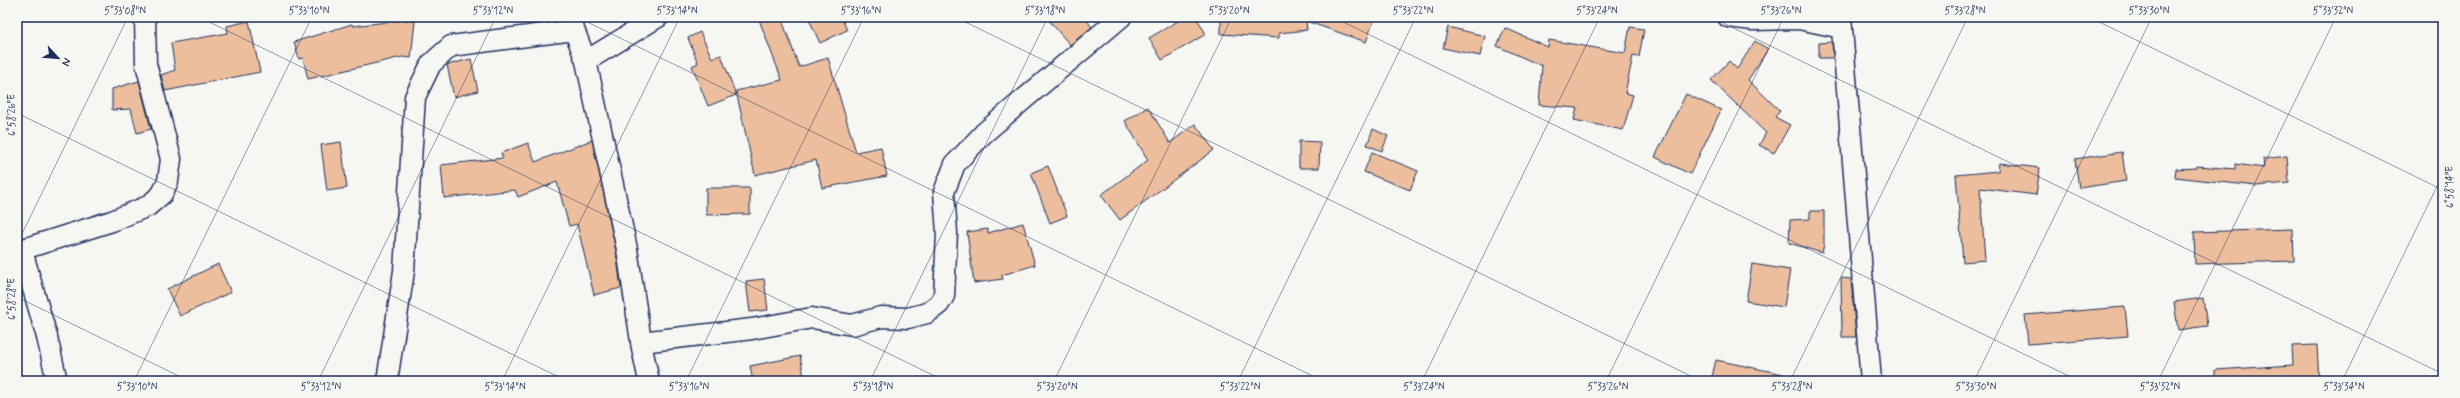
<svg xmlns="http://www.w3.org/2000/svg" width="2460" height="398" font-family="Mynerve,sans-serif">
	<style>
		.building { fill: #edbe9d; stroke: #1b2f5e }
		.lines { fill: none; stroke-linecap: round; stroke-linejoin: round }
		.minor-casing { stroke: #1b2f5e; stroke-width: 23 }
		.minor { stroke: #f6f6f2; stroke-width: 20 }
		.ticks { fill: none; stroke: #1b2f5e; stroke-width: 1; stroke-opacity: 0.45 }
		.neatline { fill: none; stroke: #1b2f5e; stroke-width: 1.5 }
		.ticks-label { font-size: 10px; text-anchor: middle; fill: #1b2f5e }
	</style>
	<rect width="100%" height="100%" fill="#f6f6f2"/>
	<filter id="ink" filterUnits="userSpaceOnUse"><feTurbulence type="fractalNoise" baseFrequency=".025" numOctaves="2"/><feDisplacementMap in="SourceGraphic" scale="8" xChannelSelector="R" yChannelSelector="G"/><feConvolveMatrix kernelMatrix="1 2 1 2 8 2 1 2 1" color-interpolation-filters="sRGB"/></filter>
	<g filter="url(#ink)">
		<g class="building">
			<path d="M758,17H781L799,67L828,58L856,152L881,147L887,176L822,188L816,160L755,175L736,91L782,80Z"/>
			<path d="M808,17H841L847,30L820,43Z"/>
			<path d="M1046,17H1084L1092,27L1070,45Z"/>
			<path d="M1185,17H1196L1206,34L1162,60L1149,38Z"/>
			<path d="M1221,17H1375L1366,42L1306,21L1307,30L1279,33V38L1221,34Z"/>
			<path d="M404,20L415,21L411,58L402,57L308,79L303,58L299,59L294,42L352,24L353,26Z"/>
			<path d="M249,21L260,72L165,91L161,75L175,70L171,43L228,33L227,26Z"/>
			<path d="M1448,27L1485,36L1480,56L1443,48Z"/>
			<path d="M1630,27L1644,29L1639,57L1633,56L1625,93L1633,95L1623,130L1574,120L1577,108L1539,105L1542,66L1497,46L1505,28L1548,47L1549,40L1625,53Z"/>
			<path d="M700,32L712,58L721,55L736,95L708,106L692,66L698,63L688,38Z"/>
			<path d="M1755,41L1768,49L1748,80L1780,111L1775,117L1790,125L1774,153L1759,145L1766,133L1711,80L1729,61L1737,69Z"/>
			<path d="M1832,42L1833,58H1819V43Z"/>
			<path d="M471,59L478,91L454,97L447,65Z"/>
			<path d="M139,81L151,129L137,133L131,109L112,110V89Z"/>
			<path d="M1686,94L1721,110L1690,174L1655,157Z"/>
			<path d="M1148,107L1170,143L1195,124L1214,150L1120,220L1101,195L1148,160L1125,121Z"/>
			<path d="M1373,129L1388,136L1382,151L1367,145Z"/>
			<path d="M592,140L616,251L621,288L594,295L577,224L569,226L557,182L518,197L515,190L444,198L441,165L503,158L501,153L528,143L535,162Z"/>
			<path d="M1299,141L1320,142L1319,168H1299Z"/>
			<path d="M341,142L347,188L327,191L321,145Z"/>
			<path d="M1372,152L1418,171L1410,190L1364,172Z"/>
			<path d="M2122,152L2126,181L2079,188L2075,159Z"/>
			<path d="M2287,156L2289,183L2256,186L2175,177L2176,169L2197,168V166L2235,169V164L2264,168L2263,159Z"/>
			<path d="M1999,163L2040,168L2036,195L1980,188L1985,260L1963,262L1956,175L1998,171Z"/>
			<path d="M1048,166L1067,216L1050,223L1031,173Z"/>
			<path d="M706,188H750V214L706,215Z"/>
			<path d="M1810,211H1824V244L1822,253L1789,243L1790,220L1810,219Z"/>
			<path d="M1023,223L1035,265L1002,275L1003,279L974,283L967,232L988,229V233Z"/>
			<path d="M2293,229L2294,261L2195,264L2194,232Z"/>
			<path d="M218,264L231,292L180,316L167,289Z"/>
			<path d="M1752,264L1790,270L1784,307L1746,301Z"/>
			<path d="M1841,278L1851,279L1856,337H1842Z"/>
			<path d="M764,279L768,310L750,312L746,281Z"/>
			<path d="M2203,298L2207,326L2178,330L2174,302Z"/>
			<path d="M2125,307L2128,336L2028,344L2025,315Z"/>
			<path d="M2317,345L2319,381H2215V370L2293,365L2292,346Z"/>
			<path d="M800,356L805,381H753L750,366Z"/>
			<path d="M1716,360L1783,374L1782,381H1711Z"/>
		</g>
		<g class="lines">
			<g class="minor-casing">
				<g id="minor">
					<path d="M1728,17L1753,20L1799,19L1842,28"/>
					<path d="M1841,17L1871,381"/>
					<path d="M570,19L586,61L627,249L642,348L649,381"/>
					<path d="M586,61L658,17"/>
					<path d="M17,251L112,221L148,206L162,194L168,181L171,159L146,64L145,17"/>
					<path d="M22,251L47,337L57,381"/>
					<path d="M641,342L752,329L812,318L852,325L881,317L908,318L927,313L939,304L944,296L947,233L944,192L955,164L984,133L1121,17"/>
					<path d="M387,381L404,271L415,97L431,64L451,46L574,30"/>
				</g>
			</g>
			<use href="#minor" class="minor"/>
		</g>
	</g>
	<path class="ticks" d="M199,17L945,381M577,17L1323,381M955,17L1701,381M1333,17L2079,381M1711,17L2443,374M2089,17L2443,190M17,113L567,381M17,244L128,17M17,297L189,381M134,381L312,17M318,381L496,17M502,381L680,17M686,381L864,17M870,381L1048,17M1054,381L1232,17M1238,381L1416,17M1422,381L1600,17M1606,381L1784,17M1790,381L1968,17M1974,381L2152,17M2158,381L2336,17M2342,381L2443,174"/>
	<rect width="2460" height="398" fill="none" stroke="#f6f6f2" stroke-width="44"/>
	<g transform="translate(58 58) rotate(116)" stroke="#f6f6f2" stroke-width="3" paint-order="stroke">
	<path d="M0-3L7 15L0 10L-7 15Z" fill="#1b2f5e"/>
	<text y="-6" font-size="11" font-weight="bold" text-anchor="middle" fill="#1b2f5e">N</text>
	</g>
	<rect x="22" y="22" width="2416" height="354" class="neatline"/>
	<g class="ticks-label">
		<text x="125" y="14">5°33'08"N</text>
		<text x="309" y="14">5°33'10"N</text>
		<text x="493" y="14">5°33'12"N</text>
		<text x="677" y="14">5°33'14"N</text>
		<text x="861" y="14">5°33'16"N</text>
		<text x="1045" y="14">5°33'18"N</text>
		<text x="1229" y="14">5°33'20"N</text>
		<text x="1413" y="14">5°33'22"N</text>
		<text x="1597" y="14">5°33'24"N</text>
		<text x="1781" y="14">5°33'26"N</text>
		<text x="1965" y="14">5°33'28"N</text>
		<text x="2149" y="14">5°33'30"N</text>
		<text x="2333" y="14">5°33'32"N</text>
		<text transform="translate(11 115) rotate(-90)" y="4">6°58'26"E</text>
		<text transform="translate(2449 187) rotate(-90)" y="4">6°58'14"E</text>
		<text transform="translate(11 299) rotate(-90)" y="4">6°58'28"E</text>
		<text x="137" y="390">5°33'10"N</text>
		<text x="321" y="390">5°33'12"N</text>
		<text x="505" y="390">5°33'14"N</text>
		<text x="689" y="390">5°33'16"N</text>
		<text x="873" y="390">5°33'18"N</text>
		<text x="1057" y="390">5°33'20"N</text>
		<text x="1240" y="390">5°33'22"N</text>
		<text x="1424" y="390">5°33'24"N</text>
		<text x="1608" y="390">5°33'26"N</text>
		<text x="1792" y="390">5°33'28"N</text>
		<text x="1976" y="390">5°33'30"N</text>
		<text x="2160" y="390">5°33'32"N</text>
		<text x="2344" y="390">5°33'34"N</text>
	</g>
</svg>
